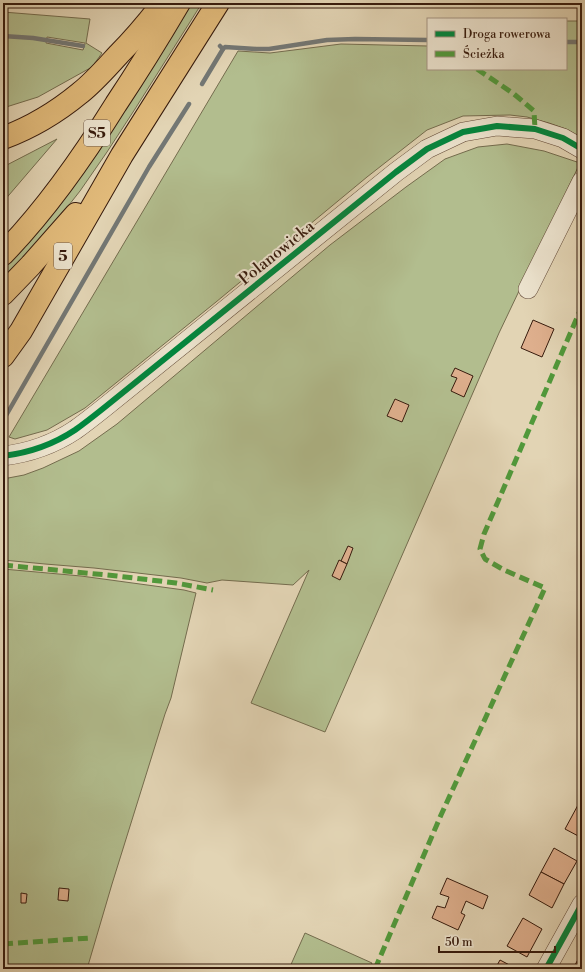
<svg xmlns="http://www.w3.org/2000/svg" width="585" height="972" font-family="'Libre Bodoni',serif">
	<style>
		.green { fill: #b2bd8e; stroke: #746c4e; fill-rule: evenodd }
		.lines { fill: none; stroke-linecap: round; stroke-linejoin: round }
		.stream { stroke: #737774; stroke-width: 4.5 }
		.building { fill: #deaf8d; stroke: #371b0d }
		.minor-casing { stroke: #624937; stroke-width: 20 }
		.highway-casing { stroke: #371b0d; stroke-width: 24 }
		.minor { stroke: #ece3ce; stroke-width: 19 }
		.highway { stroke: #e1ba7a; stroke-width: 22 }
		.quiet { stroke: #51993b; stroke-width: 5; stroke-dasharray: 10 5; stroke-linecap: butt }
		.cycleway-casing { stroke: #ece3ce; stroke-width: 8 }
		.cycleway { stroke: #00873e; stroke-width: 6 }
		.labels { text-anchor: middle; stroke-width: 4; stroke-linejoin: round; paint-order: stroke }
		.shield { fill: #ece3ce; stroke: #6d5747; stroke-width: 1 }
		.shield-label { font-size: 15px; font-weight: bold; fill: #371b0d }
		.street-label { font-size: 16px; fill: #371b0d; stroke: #ece3ce }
	</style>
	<rect width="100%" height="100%" fill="#e2d4b4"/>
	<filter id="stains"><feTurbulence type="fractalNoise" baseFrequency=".005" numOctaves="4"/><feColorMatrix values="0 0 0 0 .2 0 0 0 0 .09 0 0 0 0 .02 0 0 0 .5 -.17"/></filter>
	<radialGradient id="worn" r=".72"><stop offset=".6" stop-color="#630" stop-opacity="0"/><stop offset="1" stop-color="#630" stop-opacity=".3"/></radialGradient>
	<g class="green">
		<path d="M191,3H202L135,109L107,152L80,191L54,224L3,280V268L13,258L117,122Z"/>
		<path d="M3,12L90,19L86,43L102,53L92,67L38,97L3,108ZM47,37L85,43V44L83,50L46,43Z"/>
		<path d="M566,21H582V138L566,129L549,123L527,117L510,115L463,116L427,130L367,177L216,302L85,408L47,430L15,439L9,437L238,51L270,53L341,44L428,46V69H566Z"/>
		<path d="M57,139L3,202V167Z"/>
		<path d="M507,144L544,151L580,163L499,333L325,732L251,703L309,570L293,585L222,580L207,583L181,578L94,568L45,564L3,560V479L24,475L43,468L79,451L117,424L330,245L406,187L445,159L478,147Z"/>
		<path d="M3,569L81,576L184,590L196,593L171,698L165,714L112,884L87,969H3Z"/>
		<path d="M305,933L372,963L369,969H289Z"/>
	</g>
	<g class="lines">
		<g class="stream">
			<path d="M3,36L33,38L83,46"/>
			<path d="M566,42H582"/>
			<path d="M220,46L223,49L225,47L256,49H269L327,40L355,39L428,40"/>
			<path d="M202,84L223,49"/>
			<path d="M4,419L149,167L189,104"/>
		</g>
	</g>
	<g class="building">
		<path d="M533,320L554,329L542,357L521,348Z"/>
		<path d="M455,368L473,376L464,397L451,391L457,378L451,376Z"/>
		<path d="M395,399L409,405L402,422L387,416Z"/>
		<path d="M348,546L353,548L347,564L341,561Z"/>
		<path d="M339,560L347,564L340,580L332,576Z"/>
		<path d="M578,805L582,807V838L565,829Z"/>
		<path d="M554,848L577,861L564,884L541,872Z"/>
		<path d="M541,872L564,884L552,908L529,895Z"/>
		<path d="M447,878L488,896L483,909L466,901L461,913L465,915L458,930L432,918L437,906L445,908L449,897L440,894Z"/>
		<path d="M59,888L69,889L68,901L58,900Z"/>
		<path d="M21,893L27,894L26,903H21Z"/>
		<path d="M523,918L542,929L527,957L507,946Z"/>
		<path d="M582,952V968L575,965Z"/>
		<path d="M500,960L517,969H495Z"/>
	</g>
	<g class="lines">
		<g class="minor-casing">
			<g id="minor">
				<path d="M528,289L582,181"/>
				<path d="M3,456C28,453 54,444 75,430C85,423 95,415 105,407L396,172L427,149L463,132L497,126L535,129L563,138L582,149"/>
				<path d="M546,969L582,904"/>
			</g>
		</g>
		<g class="highway-casing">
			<g id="highway">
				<path d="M3,138C30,128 57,112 80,93C94,82 106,68 119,54C135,38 149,21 163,3"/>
				<path d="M3,254C47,209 83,157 116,104C138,71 159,37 179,3"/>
				<path d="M3,294L31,265L76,214"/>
				<path d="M3,356L21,331L122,155L218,3"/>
			</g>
		</g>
		<use href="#minor" class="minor"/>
		<use href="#highway" class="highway"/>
		<g class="quiet">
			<path d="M477,69L514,94L534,111L535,129"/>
			<path d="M3,565L117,576L176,583L213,590"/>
			<path d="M3,944L90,938"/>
			<path d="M375,969L441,815L545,588L504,570L485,559L480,549L484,534L582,306"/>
		</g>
		<g class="cycleway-casing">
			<g id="cycleway">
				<path d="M3,456C28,453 54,444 75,430C85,423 95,415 105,407L396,172L427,149L463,132L497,126L535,129L563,138L582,149"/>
				<path d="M546,969L582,904"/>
			</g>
		</g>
		<use href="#cycleway" class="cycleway"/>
	</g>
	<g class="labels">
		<g class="shield">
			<rect x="84" y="120" width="26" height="26" rx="3"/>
			<rect x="54" y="243" width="18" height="26" rx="3"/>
		</g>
		<g class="shield-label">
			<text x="97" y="138">S5</text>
			<text x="63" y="261">5</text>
		</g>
		<g class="street-label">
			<text transform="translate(276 252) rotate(-39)" y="6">Polanowicka</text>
		</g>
	</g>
	<rect width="585" height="972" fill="none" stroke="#e2d4b4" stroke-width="16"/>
	<rect x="4" y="4" width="577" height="964" fill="none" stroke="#371b0d" stroke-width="2"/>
	<rect x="8" y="8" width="569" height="956" fill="none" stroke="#371b0d"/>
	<rect x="427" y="18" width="140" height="52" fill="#ece3ce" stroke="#a49381"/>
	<rect x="435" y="31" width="20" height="6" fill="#00873e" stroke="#a49381"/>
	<text x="463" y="38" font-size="12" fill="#371b0d">Droga rowerowa</text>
	<rect x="435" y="51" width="20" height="6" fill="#51993b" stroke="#a49381"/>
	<text x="463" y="58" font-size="12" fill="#371b0d">Ścieżka</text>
	<path d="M439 946v6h116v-6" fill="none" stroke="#371b0d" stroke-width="2"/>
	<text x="445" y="946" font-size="12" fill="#371b0d" stroke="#ece3ce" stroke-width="3" paint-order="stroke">50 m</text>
	<rect width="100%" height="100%" filter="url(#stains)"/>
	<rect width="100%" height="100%" fill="url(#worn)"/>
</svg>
